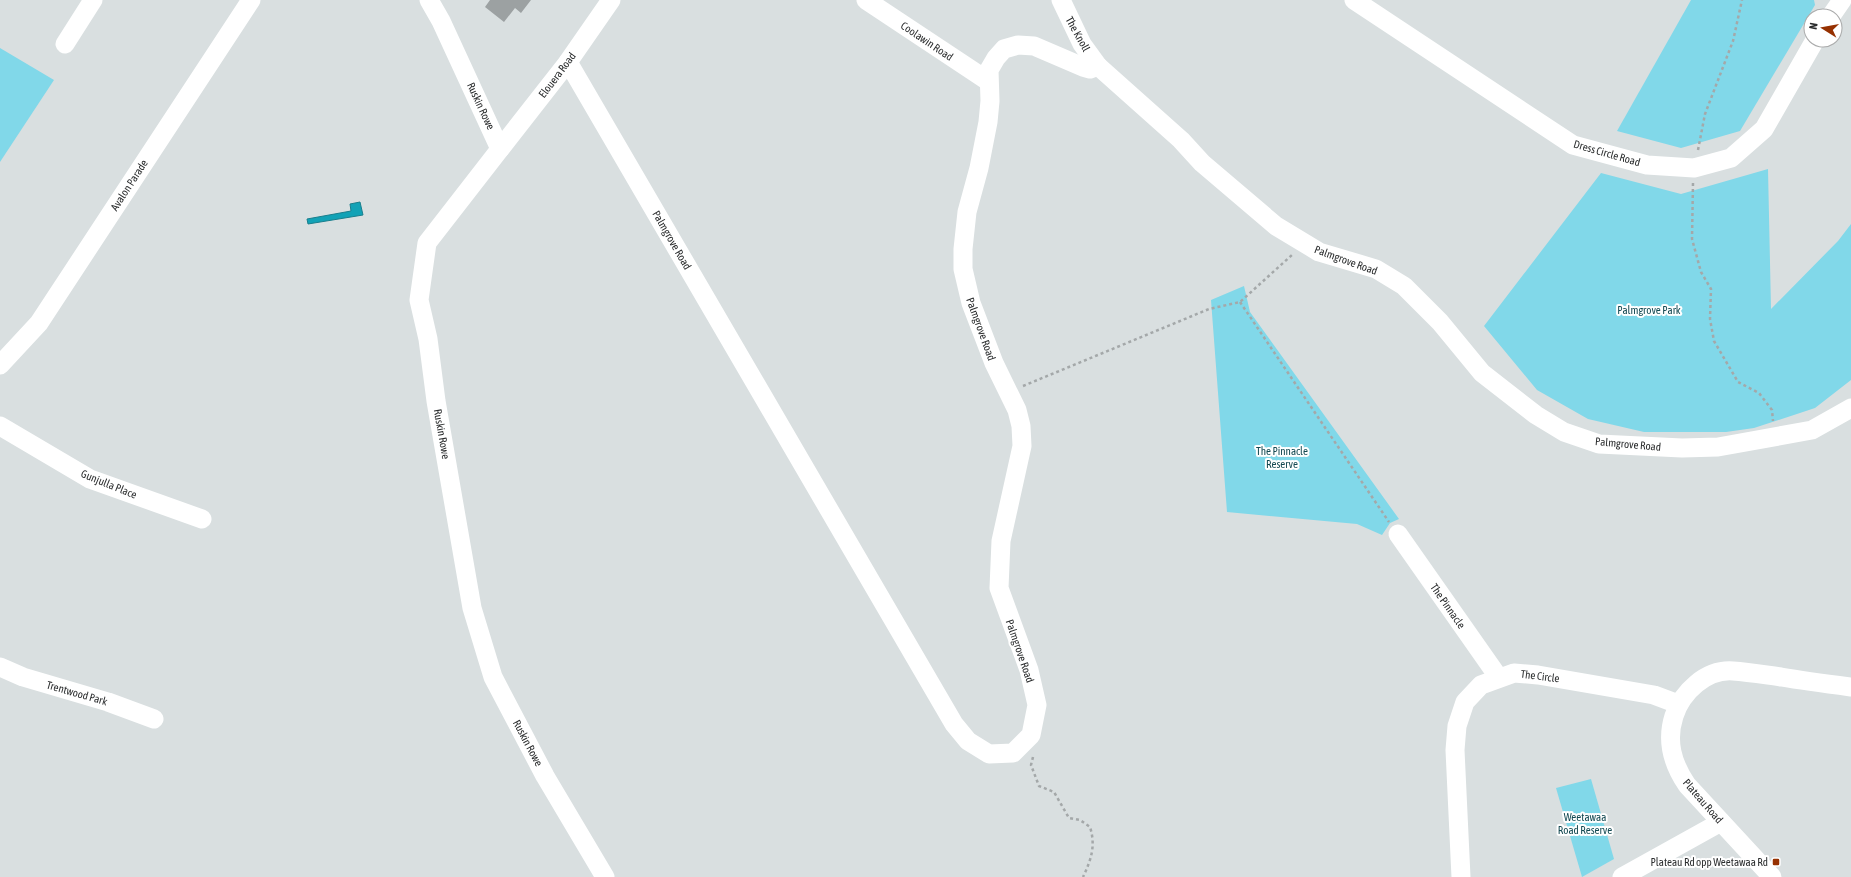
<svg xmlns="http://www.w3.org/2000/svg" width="1851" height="877" font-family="'Asap Condensed',sans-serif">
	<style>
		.green { fill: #81d8e9 }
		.water { fill: #12a2b6; stroke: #1a7f8d }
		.building { fill: #9ca1a2 }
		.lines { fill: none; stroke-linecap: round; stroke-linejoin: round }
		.path { stroke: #a4a8a9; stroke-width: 2.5; stroke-dasharray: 3 3; stroke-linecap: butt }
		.minor { stroke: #fff; stroke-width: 19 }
		.poi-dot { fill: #963101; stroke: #fff; stroke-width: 1.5 }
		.labels { text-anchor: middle; stroke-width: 4; stroke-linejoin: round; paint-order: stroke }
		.street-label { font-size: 11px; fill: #2b2d2e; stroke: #fff }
		.park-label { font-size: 11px; fill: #124851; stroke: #fff }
		.poi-label { font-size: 11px; fill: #2b2d2e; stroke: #fff; text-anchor: end }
	</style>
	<rect width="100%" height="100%" fill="#d9dfe0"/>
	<g class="green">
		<path d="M1691,0H1814L1815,5L1740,131L1681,148L1617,131Z"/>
		<path d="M0,48L54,80L0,162Z"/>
		<path d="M1768,169L1771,309L1838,241L1851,224V380L1815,408L1754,428L1726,432H1644L1588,419L1537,390L1484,326L1601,173L1681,194Z"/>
		<path d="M1244,286L1250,312L1399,519L1390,523L1382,535L1357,524L1227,512L1211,300Z"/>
		<path d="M1591,779L1614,859L1582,877L1556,788Z"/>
	</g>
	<path class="water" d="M360,202L363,215L308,224L307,219L351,211L350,204Z"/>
	<path class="building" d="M490,0H531L521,13L515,8L504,22L485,7Z"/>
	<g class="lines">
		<g class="path">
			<path d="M1698,150L1705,114L1733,41L1742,0"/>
			<path d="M1693,183L1692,239L1701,272L1711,289L1710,319L1714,341L1738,382L1759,393L1772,410L1773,421"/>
			<path d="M1240,302L1389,522"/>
			<path d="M1023,386L1209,309L1240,302L1293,254"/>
			<path d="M1033,757L1031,765L1039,786L1054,792L1069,818L1080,820L1090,827C1096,846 1091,860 1083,877"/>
		</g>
		<g class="minor">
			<path d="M429,0L441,21L500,149L427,243L419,300L428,339L436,401L472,608L493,677L545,776L605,877"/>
			<path d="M866,0L988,81"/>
			<path d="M1061,0L1082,44L1098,66"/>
			<path d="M1354,0L1573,145L1647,165L1694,168L1731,158L1764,129L1815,40"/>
			<path d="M1831,16L1842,0"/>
			<path d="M65,44L93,0"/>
			<path d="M568,62L954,724L968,741L989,754L1013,753L1031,735L1037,705L1029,670L999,588L1001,541L1022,446L1021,426L1017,410L994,363L971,303L963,269V249L967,212L979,168L988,122L990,101L989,70L996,58L1004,49L1018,45L1034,46L1083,67L1090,69L1098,66L1181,140L1202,163L1276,226L1319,252L1376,269L1404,286L1440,322L1482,373L1536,415L1564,432L1599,444L1682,448L1718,447L1812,430L1851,408"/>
			<path d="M500,149L568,62L611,0"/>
			<path d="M0,365L39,323L251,0"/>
			<path d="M0,426L90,479L202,519"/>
			<path d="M1398,534L1499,678"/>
			<path d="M0,667L23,677L108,702L154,719"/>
			<path d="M1461,877L1455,750L1457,726L1465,702L1481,685L1514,673L1538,675L1654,695L1678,704"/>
			<path d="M1622,877L1721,822"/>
			<path d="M1772,877L1687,785C1672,763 1666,741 1674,716C1682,692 1706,669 1733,671C1749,672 1766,675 1781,677C1805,681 1828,684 1851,687"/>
		</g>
	</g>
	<rect class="poi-dot" x="1772" y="858" width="8" height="8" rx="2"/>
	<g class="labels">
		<g class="street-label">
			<text transform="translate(1078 34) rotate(61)" y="4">The Knoll</text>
			<text transform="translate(927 41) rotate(34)" y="4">Coolawin Road</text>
			<text transform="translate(557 75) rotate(-53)" y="4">Elouera Road</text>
			<text transform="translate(481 106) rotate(65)" y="4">Ruskin Rowe</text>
			<text transform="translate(1607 153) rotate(16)" y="4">Dress Circle Road</text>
			<text transform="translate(129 185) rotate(-57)" y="4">Avalon Parade</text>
			<text transform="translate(672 240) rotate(60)" y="4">Palmgrove Road</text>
			<text transform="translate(1346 260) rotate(20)" y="4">Palmgrove Road</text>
			<text transform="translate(981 329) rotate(70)" y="4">Palmgrove Road</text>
			<text transform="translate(442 434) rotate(80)" y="4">Ruskin Rowe</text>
			<text transform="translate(1628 444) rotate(5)" y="4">Palmgrove Road</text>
			<text transform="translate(109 484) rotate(22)" y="4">Gunjulla Place</text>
			<text transform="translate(1448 606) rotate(55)" y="4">The Pinnacle</text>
			<text transform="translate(1020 651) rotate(71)" y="4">Palmgrove Road</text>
			<text transform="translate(1540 676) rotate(7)" y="4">The Circle</text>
			<text transform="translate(77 693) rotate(16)" y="4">Trentwood Park</text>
			<text transform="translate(528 743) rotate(62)" y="4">Ruskin Rowe</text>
			<text transform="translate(1703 801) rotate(49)" y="4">Plateau Road</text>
		</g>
		<g class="park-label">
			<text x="1649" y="314">Palmgrove Park</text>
			<text x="1282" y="455">The Pinnacle<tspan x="1282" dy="13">Reserve</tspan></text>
			<text x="1585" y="821">Weetawaa<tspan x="1585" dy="13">Road Reserve</tspan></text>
		</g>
		<g class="poi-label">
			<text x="1768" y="866">Plateau Rd opp Weetawaa Rd</text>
		</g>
	</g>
	<g transform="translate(1823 28) rotate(281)"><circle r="19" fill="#ffffff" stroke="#aaabab"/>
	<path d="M0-3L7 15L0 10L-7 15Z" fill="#963101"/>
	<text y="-6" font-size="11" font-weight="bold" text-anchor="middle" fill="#2b2d2e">N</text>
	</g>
</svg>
